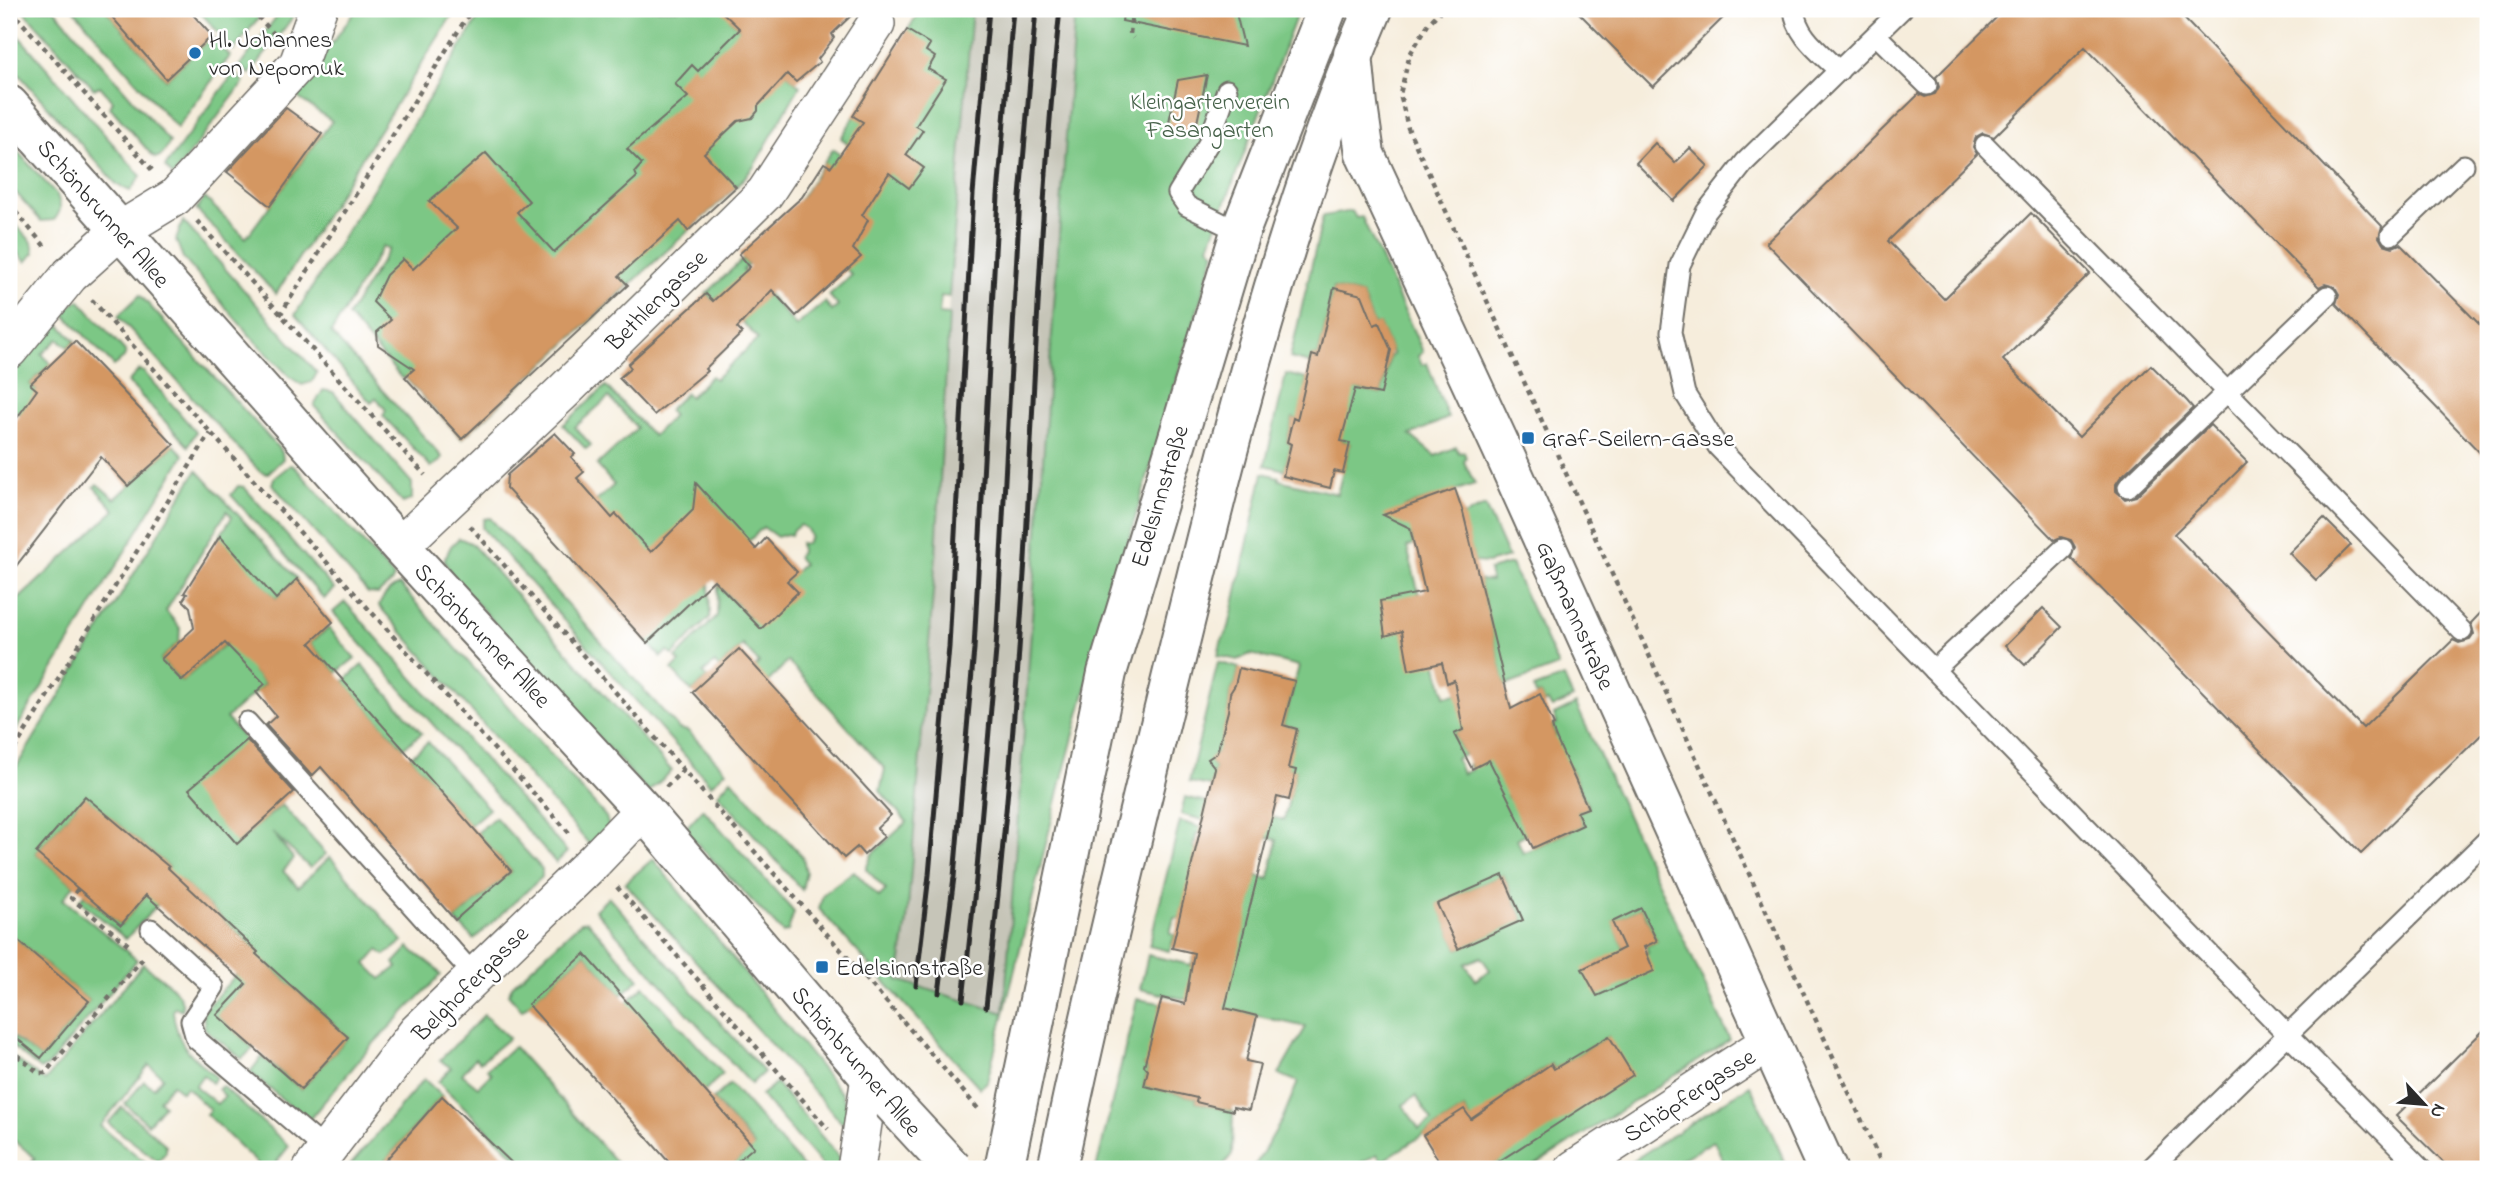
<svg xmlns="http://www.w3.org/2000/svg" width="2497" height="1178" font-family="'Indie Flower',sans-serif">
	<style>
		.industrial { fill: #c6c5b8 }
		.green { fill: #7bc785; stroke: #537958; stroke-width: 2; fill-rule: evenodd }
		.building { fill: #d49762 }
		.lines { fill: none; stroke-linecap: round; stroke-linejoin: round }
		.lane-casing { stroke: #726f69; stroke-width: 23 }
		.street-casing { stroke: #726f69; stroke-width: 40 }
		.secondary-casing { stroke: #726f69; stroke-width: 42 }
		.path { stroke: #726f69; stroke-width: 4.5; stroke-dasharray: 5 5; stroke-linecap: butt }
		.lane { stroke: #fff; stroke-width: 19 }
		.street { stroke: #fff; stroke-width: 37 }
		.secondary { stroke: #fff; stroke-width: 38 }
		.rail { stroke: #2b2b2b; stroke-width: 5 }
		.secondary-bridge-casing { stroke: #726f69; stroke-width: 42; stroke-linecap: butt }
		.path-bridge { stroke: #726f69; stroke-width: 4.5; stroke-dasharray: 5 5; stroke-linecap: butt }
		.secondary-bridge { stroke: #fff; stroke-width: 38 }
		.poi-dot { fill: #1f6fb2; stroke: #fff; stroke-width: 2.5 }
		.labels { text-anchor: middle; stroke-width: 5; stroke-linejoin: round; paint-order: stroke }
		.poi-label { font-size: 24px; fill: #2b2b2b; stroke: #fff; text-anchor: start }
		.park-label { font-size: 24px; fill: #47624a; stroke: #fff }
		.street-label { font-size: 24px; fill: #2b2b2b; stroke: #fff }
	</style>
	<rect width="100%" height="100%" fill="#fff"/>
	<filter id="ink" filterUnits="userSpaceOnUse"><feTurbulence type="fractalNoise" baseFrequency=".0143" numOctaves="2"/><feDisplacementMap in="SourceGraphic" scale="14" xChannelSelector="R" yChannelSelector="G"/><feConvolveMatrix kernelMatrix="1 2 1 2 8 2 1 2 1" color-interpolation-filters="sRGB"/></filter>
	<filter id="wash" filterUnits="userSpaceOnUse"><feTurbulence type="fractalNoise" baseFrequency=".00686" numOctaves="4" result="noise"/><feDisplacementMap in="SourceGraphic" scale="28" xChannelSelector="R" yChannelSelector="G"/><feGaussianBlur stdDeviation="1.57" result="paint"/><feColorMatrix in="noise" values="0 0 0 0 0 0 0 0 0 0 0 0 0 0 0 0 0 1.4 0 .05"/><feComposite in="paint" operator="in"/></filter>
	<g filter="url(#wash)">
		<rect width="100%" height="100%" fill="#f6eddc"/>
		<path class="industrial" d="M972,9H1075L1004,1013L898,981L907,921L936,555L949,297Z"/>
		<g class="green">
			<path d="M22,9H54L170,142L163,154L156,158L151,154L110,107L113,101L100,86L94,89Z"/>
			<path d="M73,9H105L166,79L212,36L230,56L177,128Z"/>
			<path d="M202,9H250L260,16L234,50L199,11Z"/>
			<path d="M282,9H299L250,74L240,66Z"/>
			<path d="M357,9H456L276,294L196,209L205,198L246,238L332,121L288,91L302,84Z"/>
			<path d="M484,9H736L730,19L800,86L753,168L736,187L462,439L405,377L402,379L348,316L389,249L383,246L331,333L442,457L440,461L431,467L383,416L386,410L376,398L371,403L295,315Z"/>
			<path d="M921,9H972L949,297L941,296L939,314L949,315L936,555L907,921L898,980L1004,1013L1075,9H1299L1209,246L1215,252L1103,625L1062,779L987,1082L980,1088L819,909L823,894L854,871L879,897L886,890L866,869L872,854L907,822L880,791L885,769L788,661L768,682L748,674L759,663L743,645L719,668L715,663L703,673L707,678L692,692L672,670L680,662L676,658L717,616L718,585L750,617L803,564L797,557L801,552L800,543L806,544L810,536L807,529L800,525L792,531L791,535L787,534L777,537L763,527L709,581L710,617L673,655L667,651L661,657L554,540L614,485L597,465L637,428L609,397L575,427L591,445L586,449L563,425L606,386L653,436L673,416L668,410L686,393L690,397L711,376L715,379L758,339L719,296L713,301L706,294L743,259L748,265L743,270L759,284L765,297L768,294L796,326L825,302L832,311L838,306L829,295L852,275L790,215L833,149L861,170L868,160L841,138Z"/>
			<path d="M9,25L141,176L130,191L117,185L9,63Z"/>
			<path d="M234,73L244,82L173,176L165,167Z"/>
			<path d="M9,142L57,195C61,206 62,211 54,220L41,221L9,185Z"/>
			<path d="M1352,211L1356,218L1362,217L1423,352L1418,356L1422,365L1427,363L1448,418L1410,435L1435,456L1456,447L1459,453L1464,452L1466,458L1464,462L1475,484L1405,507L1400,511L1418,534L1411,536L1414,544L1407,547L1445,696L1477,691L1494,715L1454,734L1465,755L1456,758L1462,774L1471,770L1468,765L1536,734L1540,743L1556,735L1552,726L1557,723L1554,715L1576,704L1730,1040L1529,1169H1487L1499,1161L1464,1109L1382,1161L1377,1154L1361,1163L1364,1169H1253L1282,1120L1298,1082L1279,1074L1306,1027L1140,989L1148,955L1191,965L1193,959L1257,876L1269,879L1277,840L1181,814L1185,797L1284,820L1296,770L1282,767L1293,746L1297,729L1283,725L1299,666L1250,654L1238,660L1218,656L1221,642L1229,627L1263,473L1279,477V480L1337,494L1350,444L1293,418L1287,442L1291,444L1285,470L1265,465L1286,374L1307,379L1305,387L1349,384L1356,389L1381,394L1390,356L1393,355L1379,324L1374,325L1362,295L1334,288L1318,357L1312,356L1310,363L1290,358L1323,216ZM1570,768L1588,807L1577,812L1583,825L1523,853L1517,839L1535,829L1507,796ZM1503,875L1523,919L1458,949L1438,904ZM1641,908L1657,941L1646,946L1648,952L1629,960L1613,922ZM1481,957L1490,970L1476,980L1465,964ZM1609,1036L1510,1114L1509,1093L1551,1064L1554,1069ZM1416,1096L1432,1121L1419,1129L1403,1105Z"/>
			<path d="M9,218L32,242L34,253L26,262L9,243Z"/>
			<path d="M183,221L317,373L312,382L302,385L290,377L253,339L183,258L176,240Z"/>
			<path d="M140,295L282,452L283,459L267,474L259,471L118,316Z"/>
			<path d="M79,300L126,352L124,358L114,366L62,312Z"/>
			<path d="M54,319L75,341L68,347L58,339L42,354L51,364L30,384L45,398L27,421L16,411L9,422V378Z"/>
			<path d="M139,370L144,372L196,432L188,446L128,382Z"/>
			<path d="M323,390L333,392L412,483V499L403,503L314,406Z"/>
			<path d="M174,445L184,455L9,741V608L115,510L94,487L97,484L115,499Z"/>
			<path d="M290,465L294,466L394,577L391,583L378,594L368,593L272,484L274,478Z"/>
			<path d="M197,470L297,579L276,599L218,539L232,517L227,511L166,611L180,628L179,642L161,659L182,681L259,615L253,671L265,684L226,718L246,741L237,843L282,805L326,854L310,868L272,832L294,859L283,871L298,887L330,857L403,941L385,955L378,950L366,964L381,979L397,967L394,963L409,947C421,961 430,959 441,975L371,1046L308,1121L250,1072L262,1057L301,1089L348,1037L266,963L218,1015L253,1048L242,1059L205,1029L203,1011L258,951L180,880L126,939L79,900L84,895L121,925L169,867L85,797L36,853L74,885L63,899L137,960L47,1067L40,1069L9,1044V1034L41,1058L89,1001L9,933V779Z"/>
			<path d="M238,486L244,487L334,589L324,599L231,495Z"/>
			<path d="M1485,506L1508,557L1488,563L1475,562L1461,517Z"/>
			<path d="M490,518L679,729L688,731L726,771L711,785L482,528L484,519Z"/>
			<path d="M459,538L471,543L672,771L648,792L452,576L444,560L451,546Z"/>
			<path d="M1511,564L1558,666L1505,686L1479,580L1491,581L1489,570Z"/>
			<path d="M400,585L606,817L609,827L590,845L379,606C382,597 391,587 400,585Z"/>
			<path d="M345,602L567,852L556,863L333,612Z"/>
			<path d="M329,628L355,658L336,673L310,643Z"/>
			<path d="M1218,662L1239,668L1235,685L1230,693L1228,714L1218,752L1212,756L1210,761L1215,768L1211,786L1189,782Z"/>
			<path d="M362,665L422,733L403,748L343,682Z"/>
			<path d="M1564,677L1573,698L1552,708L1548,702L1544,704L1540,694L1536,696L1534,688Z"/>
			<path d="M428,742L489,809L470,825L410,757Z"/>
			<path d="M731,779L803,857L806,872L802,890L718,794Z"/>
			<path d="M703,809L794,912L788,931L783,933L684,830Z"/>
			<path d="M495,817L542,869V877L474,939L455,920L511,871L477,833Z"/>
			<path d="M1180,821L1202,828L1200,833H1197L1193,847L1197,849L1180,918H1174L1170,933L1175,935L1169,951L1149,946Z"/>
			<path d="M653,859L842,1094L852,1120L842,1123L625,883Z"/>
			<path d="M609,897L764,1072L751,1084L595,910Z"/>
			<path d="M587,921L639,979L621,995L585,954L522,1010L508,994L513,985L581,922Z"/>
			<path d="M143,964C156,975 187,992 182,1010L175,1007L173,1011C177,1047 191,1055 216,1077L212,1083L203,1075L195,1086L217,1104L225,1096L218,1089L222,1086L289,1146L271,1169H263L206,1114L210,1110L186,1087L182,1092L172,1084L159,1100L164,1105L148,1124L125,1104L144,1081L154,1088L163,1077L149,1065L100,1126L154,1169H25L35,1158L9,1136V1054L45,1081Z"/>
			<path d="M644,986L723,1074L704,1091L626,1003Z"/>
			<path d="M1137,999L1161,1003L1150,1061L1144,1065L1148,1070L1144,1086L1197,1098L1196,1102L1233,1111L1232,1154L1221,1169H1096Z"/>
			<path d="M484,1015L509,1038L480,1062L475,1058L462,1074L478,1087L491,1074L487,1069L514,1047L622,1169H528L438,1082L451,1068L440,1060Z"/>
			<path d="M424,1079L442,1096L378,1169H347Z"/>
			<path d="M776,1083L840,1158L836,1169H825L761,1095Z"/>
			<path d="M730,1084L805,1169H728L754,1146L713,1099Z"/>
			<path d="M1750,1085L1788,1169H1727L1714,1141L1664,1169H1620Z"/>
			<path d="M122,1107L166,1145V1152L158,1161L108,1123Z"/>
		</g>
		<g id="blocks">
			<g class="building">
				<path d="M105,9H188L212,36L166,79Z"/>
				<path d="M719,9H858L832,34L834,38L818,59L820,62L796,82L787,74L758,106V111L752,118L738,121L704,153L736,187L688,231L680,221L619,276L628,285L462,439L405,377L414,369L378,345L377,332L391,320L373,302L386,275L403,259L413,269L457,228L429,201L486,153L529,201L517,212L554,252L637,177L635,172L642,164L627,149L688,97L675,84L692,65L698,71L740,29Z"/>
				<path d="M1124,9H1235L1244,46L1122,21Z"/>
				<path d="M1575,9H1732L1653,87Z"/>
				<path d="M2005,9H2175L2382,226L2379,237L2383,244L2393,247L2400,244L2488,333V461L2336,304L2339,294L2335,287L2325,284L2319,287L2085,47L1994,137L1983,133L1976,137L1973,147L1977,154L1888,241L1944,299L2031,213L2090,273L2003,360L2079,437L2151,365L2187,401L2193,408L2120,478L2116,484V491L2125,499L2136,496L2210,425L2247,462L2174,534L2363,728L2453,640L2459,643L2470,640L2474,634L2471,623L2488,605V728L2361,853L2071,558L2075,547L2071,540L2061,537L2054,540L1766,243L1919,94L1925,97L1935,94L1939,87L1936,77Z"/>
				<path d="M907,30L930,44L926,51L935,57L928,69L946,79L916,126L923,130L906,155L924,168L909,188L889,173L862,215L868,220L853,249L861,257L796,316L772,290L737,328L742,333L705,369L707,371L654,415L619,378L631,368L628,364L706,294L713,301L750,267L739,254L802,197L824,163L831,167L863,122L853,116Z"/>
				<path d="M1207,75L1194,137L1167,131L1178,80Z"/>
				<path d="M286,108L322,134L270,206L227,172Z"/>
				<path d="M1655,143L1675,163L1690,148L1708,166L1674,201L1636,163Z"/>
				<path d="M1334,288L1362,295L1374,325L1379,323L1391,350L1381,394L1355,389L1341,441L1350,443L1343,473L1334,471L1330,488L1283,476L1291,444L1287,442L1293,418L1297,420L1312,355L1318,357Z"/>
				<path d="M75,341L174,445L128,486L101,457L9,575V429L37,390L30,384Z"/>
				<path d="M555,433L575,454L571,457L584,472L577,478L612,518L616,514L651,552L693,510L696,483L756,549L766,538L797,572L787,581L798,592L761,629L714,580L647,643L506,488L507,475Z"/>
				<path d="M1455,489L1463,512L1511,709L1540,694L1554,725L1552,726L1555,736L1588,808L1577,812L1583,825L1533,848L1489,760L1472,769L1454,734L1463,730L1454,680L1447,683L1442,663L1409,670L1402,631L1385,636L1380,601L1425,592L1410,528L1383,515Z"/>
				<path d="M2324,518L2351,545L2316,580L2289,553Z"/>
				<path d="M220,536L276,599L297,579L333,622L310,643L511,871L455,920L321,767L312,776L266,725L276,716L256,692L265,684L225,643L182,681L161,659L194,628L190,607L183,600L187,594L184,593Z"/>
				<path d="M2043,608L2062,627L2025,665L2005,646Z"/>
				<path d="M739,649L891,815L877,828L884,837L864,855L857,847L844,858L692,692Z"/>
				<path d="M1239,668L1295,681L1283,725L1297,729L1288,768L1296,770L1289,800L1277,797L1225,1008L1257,1016L1246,1061L1260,1064L1249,1110L1233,1107V1111L1196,1102L1197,1098L1144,1086L1148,1070L1144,1066L1162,998L1185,1004L1194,953L1172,948L1215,768L1208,759L1217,753L1228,711L1230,693L1235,685Z"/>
				<path d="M247,740L294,792L237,844L189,789Z"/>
				<path d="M85,796L169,867L168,868L258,952L256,954L348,1037L301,1089L217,1015L246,984L146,895L121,925L36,853Z"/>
				<path d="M1503,875L1523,920L1458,949L1437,904Z"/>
				<path d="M1641,908L1657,941L1644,947L1654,971L1597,996L1582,969L1624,948L1612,922Z"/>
				<path d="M9,933L89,1001L41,1058L9,1032Z"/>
				<path d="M585,954L754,1147L728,1169H675L528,1004Z"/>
				<path d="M2488,1026V1169H2450L2396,1116Z"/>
				<path d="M1609,1036L1633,1075L1487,1169H1444L1423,1135L1464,1109L1471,1119L1551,1064L1554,1069Z"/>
				<path d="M442,1096L518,1169H378Z"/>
			</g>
		</g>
	</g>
	<g filter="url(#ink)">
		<use href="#blocks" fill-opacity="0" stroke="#726f69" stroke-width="2"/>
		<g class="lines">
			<g class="lane-casing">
				<g id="lane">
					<path d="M1794,9C1796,36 1821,53 1839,71"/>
					<path d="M1902,9L1745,162L1706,212L1680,265L1671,332L1685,394L1718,447L2288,1035L2421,1169"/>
					<path d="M1876,35L1927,85"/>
					<path d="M1227,90L1208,144L1178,193L1187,206L1240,232"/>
					<path d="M1985,145L2462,631"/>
					<path d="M2391,235L2464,165"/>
					<path d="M2128,487L2327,296"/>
					<path d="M1934,670L2063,549"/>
					<path d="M247,722L475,976"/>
					<path d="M151,929L214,987L191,1021L196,1039L326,1150"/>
					<path d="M2150,1169L2488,839"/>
				</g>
			</g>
			<g class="street-casing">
				<g id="street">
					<path d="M9,350L70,275L119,231L175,197L298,64L318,9"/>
					<path d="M400,546L564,391L765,193L876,24"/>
					<path d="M312,1169L417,1032L594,861L643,810"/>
					<path d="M856,1169L870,1077"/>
					<path d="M1574,1169L1768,1043"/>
				</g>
			</g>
			<g class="secondary-casing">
				<g id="secondary">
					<path d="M1353,54L1358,106L1365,154L1502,449L1827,1169"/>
					<path d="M9,105L400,546L643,810L891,1102"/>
					<path d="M1004,1169L1107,673L1240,232L1327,9"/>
					<path d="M1057,1169C1093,995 1136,823 1178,651C1231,434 1285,215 1373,9"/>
				</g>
			</g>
			<g class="path">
				<path d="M10,9L152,170"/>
				<path d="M251,9L274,34"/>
				<path d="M1132,9L1130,35L1133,38"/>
				<path d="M1442,9L1429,23L1410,54L1400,94L1408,128L1884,1169"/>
				<path d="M9,204L47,249"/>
				<path d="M197,221L425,475"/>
				<path d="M92,300L572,836"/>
				<path d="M280,315L472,9"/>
				<path d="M470,526L903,1021"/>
				<path d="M9,758L210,433"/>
				<path d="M666,787L683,770"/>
				<path d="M617,887L828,1129"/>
				<path d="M78,889L71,898L130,946"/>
				<path d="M9,1049L39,1073H45L144,957"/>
			</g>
			<use href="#lane" class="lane"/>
			<use href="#street" class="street"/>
			<use href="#secondary" class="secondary"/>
			<g class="rail">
				<path d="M916,986L929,875L949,647L973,194L989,9"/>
				<path d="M939,993L954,877L974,649L998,196L1013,9"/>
				<path d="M963,1000L976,880L996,650L1020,197L1036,9"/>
				<path d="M986,1007C1003,858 1016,709 1025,559C1035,375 1041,192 1060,9"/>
			</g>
			<g class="secondary-bridge-casing">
				<path id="secondary-bridge" d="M891,1102L953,1169"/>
			</g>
			<path class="path-bridge" d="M903,1021L980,1111"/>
			<use href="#secondary-bridge" class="secondary-bridge"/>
		</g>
	</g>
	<g class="poi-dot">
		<circle cx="195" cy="53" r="7"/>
		<rect x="1521" y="431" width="14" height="14" rx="3.5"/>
		<rect x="815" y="960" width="14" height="14" rx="3.5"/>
	</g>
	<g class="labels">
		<g class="poi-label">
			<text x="209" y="47">Hl. Johannes<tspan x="209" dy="28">von Nepomuk</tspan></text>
			<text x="1542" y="446">Graf-Seilern-Gasse</text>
			<text x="836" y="975">Edelsinnstraße</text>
		</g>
		<g class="park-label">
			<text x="1210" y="109">Kleingartenverein<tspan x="1210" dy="28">Fasangarten</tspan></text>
		</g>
		<g class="street-label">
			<text transform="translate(104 213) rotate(49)" y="8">Schönbrunner Allee</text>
			<text transform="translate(656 300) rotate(-45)" y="8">Bethlengasse</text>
			<text transform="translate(1159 496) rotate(-73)" y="8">Edelsinnstraße</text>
			<text transform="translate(1576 615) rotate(66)" y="8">Gaßmannstraße</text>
			<text transform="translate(483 635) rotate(47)" y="8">Schönbrunner Allee</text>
			<text transform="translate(470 983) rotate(-45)" y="8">Belghofergasse</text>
			<text transform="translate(857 1061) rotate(50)" y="8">Schönbrunner Allee</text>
			<text transform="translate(1689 1095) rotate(-33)" y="8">Schöpfergasse</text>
		</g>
	</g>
	<rect width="2497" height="1178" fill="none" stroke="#fff" stroke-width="35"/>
	<g transform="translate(2424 1104) rotate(116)" stroke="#ffffff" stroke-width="5" paint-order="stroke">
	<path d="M0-5L12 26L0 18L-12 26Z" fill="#2b2b2b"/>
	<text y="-10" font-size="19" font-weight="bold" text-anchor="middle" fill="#2b2b2b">N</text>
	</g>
</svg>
